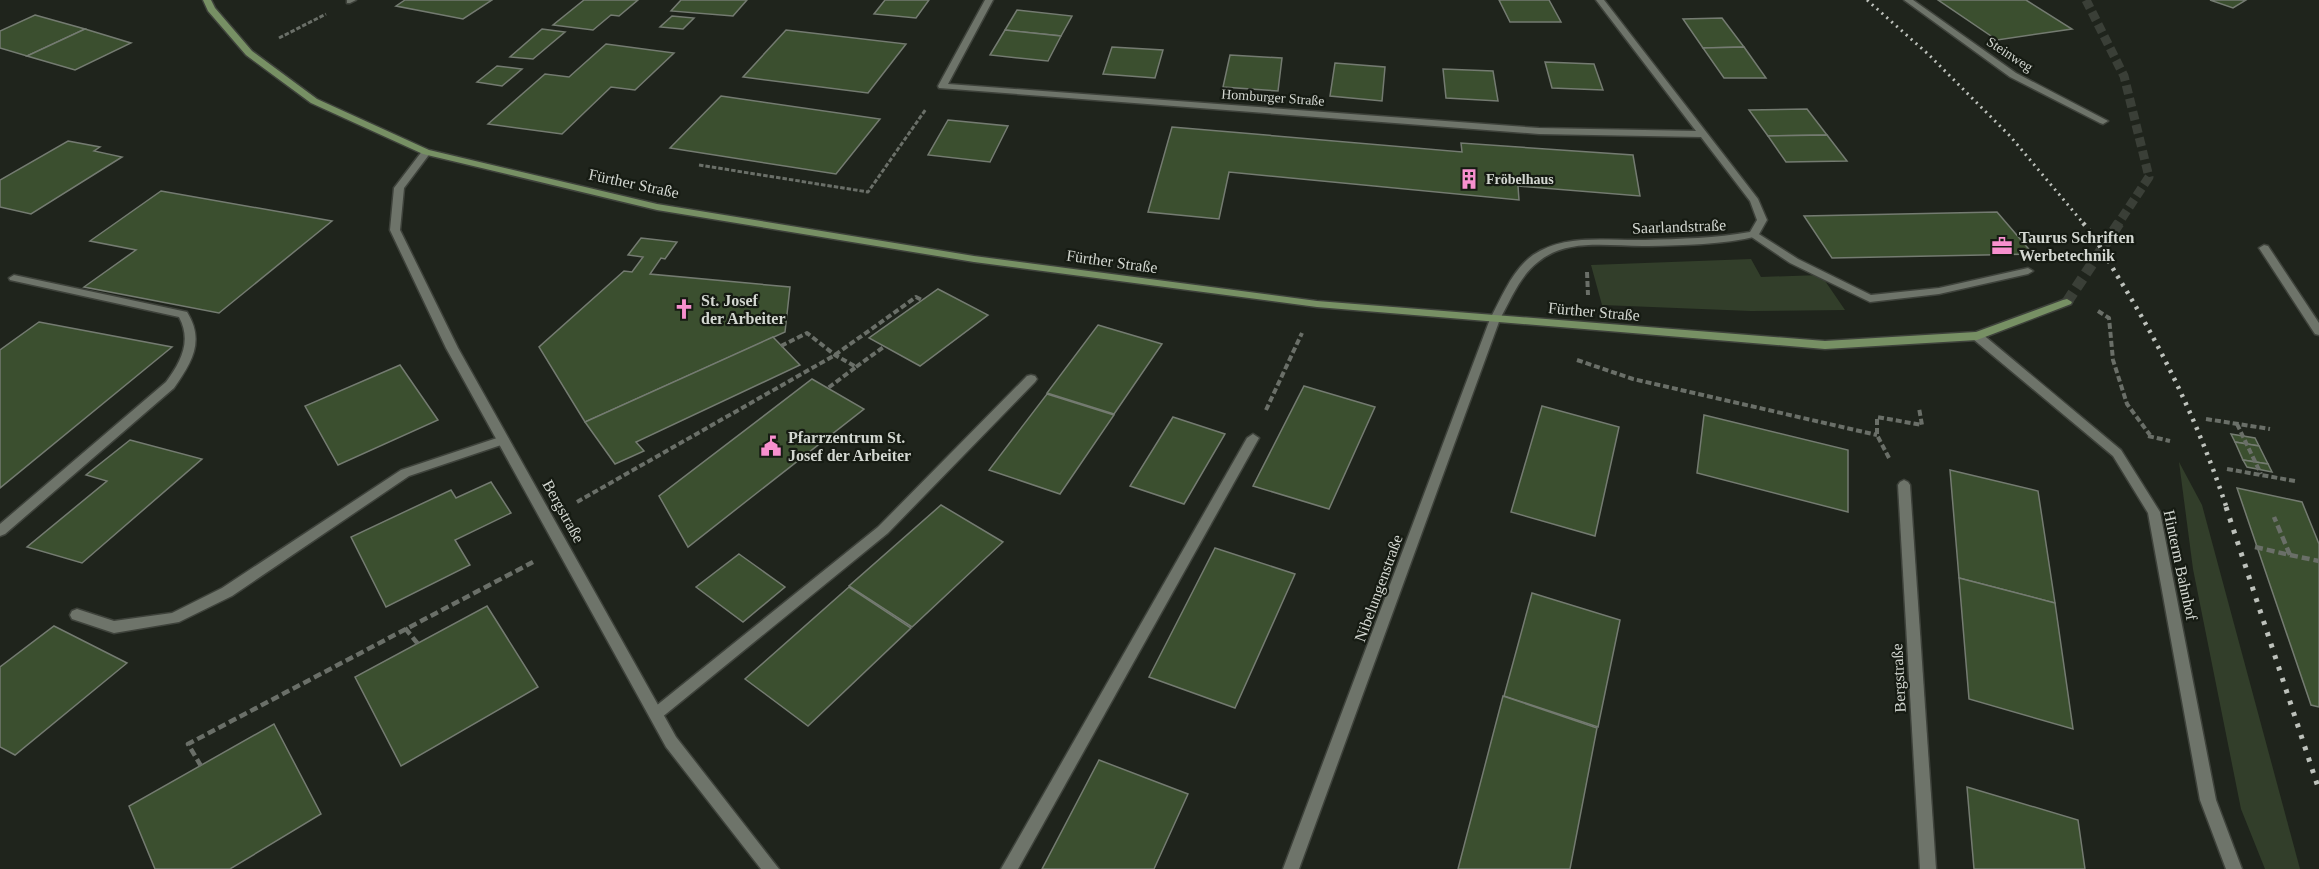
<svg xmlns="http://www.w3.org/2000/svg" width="2319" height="869" font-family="Georgia,serif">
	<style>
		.green { fill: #323e2a }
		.building { fill: #3b4f2f; stroke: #747b71; stroke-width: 1.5 }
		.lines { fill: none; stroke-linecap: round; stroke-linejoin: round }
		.secondary-tunnel-far1 { stroke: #3a3f37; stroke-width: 9; stroke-dasharray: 9 4.5; stroke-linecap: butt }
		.secondary-tunnel { stroke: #3a3f37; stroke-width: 11; stroke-dasharray: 11 6; stroke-linecap: butt }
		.lane-casing { stroke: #3e423b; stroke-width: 3 }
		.street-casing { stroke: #3e423b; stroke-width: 3 }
		.secondary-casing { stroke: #3e423b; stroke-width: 3 }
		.path-far2 { stroke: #6a6f68; stroke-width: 3; stroke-dasharray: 4.5 2; stroke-linecap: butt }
		.path-far1 { stroke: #6a6f68; stroke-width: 4; stroke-dasharray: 6 3; stroke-linecap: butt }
		.path { stroke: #6a6f68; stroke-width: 4.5; stroke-dasharray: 8 4; stroke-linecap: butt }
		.lane { fill: #6e746a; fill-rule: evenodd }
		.street { fill: #6e746a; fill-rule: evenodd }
		.secondary { fill: #779064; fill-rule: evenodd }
		.rail-far2 { stroke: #bec2bc; stroke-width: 3; stroke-dasharray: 2 4.5; stroke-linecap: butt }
		.rail-far1 { stroke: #bec2bc; stroke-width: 4.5; stroke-dasharray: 3 6; stroke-linecap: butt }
		.rail { stroke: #bec2bc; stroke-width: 5; stroke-dasharray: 4 8; stroke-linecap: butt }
		.labels { text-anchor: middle; stroke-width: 4.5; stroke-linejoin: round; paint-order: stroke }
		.far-street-label { font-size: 14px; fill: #d3d7d1; stroke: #161b13 }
		.far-poi-label { font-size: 14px; font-weight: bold; fill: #d3d7d1; stroke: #161b13; text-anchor: start }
		.street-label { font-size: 16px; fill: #d3d7d1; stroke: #161b13 }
		.poi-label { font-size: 16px; font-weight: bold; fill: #d3d7d1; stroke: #161b13; text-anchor: start }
	</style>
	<rect width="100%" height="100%" fill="#1f241c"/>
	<g class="green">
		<path d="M1751,259L1761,277L1821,275L1845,310L1751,311L1602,305L1591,265Z"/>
		<path d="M2179,462L2202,505L2300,869H2265L2241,809L2193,569Z"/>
	</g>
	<g class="building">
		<path d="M405,0H492L463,19L396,6Z"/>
		<path d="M584,0H638L619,16L611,15L593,30L553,25Z"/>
		<path d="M681,0H747L733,16L671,11Z"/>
		<path d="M885,0H929L916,18L874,14Z"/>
		<path d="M1499,0H1549L1561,22H1510Z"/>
		<path d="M1938,0H2026L2072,29L1997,40Z"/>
		<path d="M2210,0H2246L2233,8Z"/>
		<path d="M1017,10L1072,16L1061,36L1005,30Z"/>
		<path d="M35,15L85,29L27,56L0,48V31Z"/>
		<path d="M672,16L694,18L683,29L660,27Z"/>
		<path d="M1722,18L1744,47L1703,48L1683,19Z"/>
		<path d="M85,29L131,43L75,70L27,56Z"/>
		<path d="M542,29L565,32L533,59L510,57Z"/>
		<path d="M786,30L906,44L868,93L743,77Z"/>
		<path d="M1005,30L1061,36L1048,61L990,55Z"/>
		<path d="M606,44L674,53L635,90L611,87L562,134L488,124L545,74L569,77Z"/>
		<path d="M1112,47L1163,50L1155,78L1103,74Z"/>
		<path d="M1744,47L1766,78H1724L1703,48Z"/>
		<path d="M1230,55L1282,58L1278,91L1223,87Z"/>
		<path d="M1545,62L1594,64L1603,90L1552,88Z"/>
		<path d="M1335,63L1385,67L1382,101L1330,96Z"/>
		<path d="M497,66L522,69L502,86L477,82Z"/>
		<path d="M1443,69L1493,71L1498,101L1446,98Z"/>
		<path d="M721,96L880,119L836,174L670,148Z"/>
		<path d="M1807,109L1827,135L1768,136L1749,110Z"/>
		<path d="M948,120L1008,126L990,162L928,155Z"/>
		<path d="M1172,127L1462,152L1461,143L1633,155L1640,196L1518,186L1519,200L1229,172L1219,219L1148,212Z"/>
		<path d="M1827,135L1847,161L1786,162L1768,136Z"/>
		<path d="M68,141L100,147L94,151L122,157L31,214L0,207V180Z"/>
		<path d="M161,191L332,221L219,313L84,287L136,250L90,241Z"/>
		<path d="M1997,212L2033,254L1832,258L1804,216Z"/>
		<path d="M641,238L677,242L665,259L661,258L650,274L790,287L785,332L585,422L539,347L624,271L632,272L643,257L628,255Z"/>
		<path d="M938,289L988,315L920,366L869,338Z"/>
		<path d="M39,322L172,347L0,488V350Z"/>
		<path d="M1098,325L1162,344L1114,414L1047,393Z"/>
		<path d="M773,337L800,365L636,442L644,451L615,464L585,422Z"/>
		<path d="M400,365L438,420L338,465L305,406Z"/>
		<path d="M812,379L864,409L688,547L659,496Z"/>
		<path d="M1304,386L1375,407L1329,509L1253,486Z"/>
		<path d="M1047,394L1114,415L1060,494L989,470Z"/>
		<path d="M1542,406L1619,427L1595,536L1511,512Z"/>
		<path d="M1704,415L1848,450V512L1697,473Z"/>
		<path d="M1173,417L1225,434L1184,504L1130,486Z"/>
		<path d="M2231,434L2255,438L2259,446L2235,442Z"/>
		<path d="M130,440L202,459L82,563L27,547L107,481L86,475Z"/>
		<path d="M2235,442L2259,446L2268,464L2243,460Z"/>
		<path d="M2243,460L2268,464L2272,472L2247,467Z"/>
		<path d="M1950,470L2038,491L2055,603L1959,578Z"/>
		<path d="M491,482L511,513L455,540L470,565L386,607L351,537L451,490L456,498Z"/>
		<path d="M2237,488L2302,502L2319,544V707L2311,705Z"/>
		<path d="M941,505L1003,542L912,627L849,586Z"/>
		<path d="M1215,548L1295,574L1235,708L1149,677Z"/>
		<path d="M739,554L785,587L743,622L696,587Z"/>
		<path d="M1959,578L2055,603L2073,729L1969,699Z"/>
		<path d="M849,587L911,628L808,726L745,679Z"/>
		<path d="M1532,593L1620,620L1598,727L1504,696Z"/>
		<path d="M487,606L538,687L401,766L355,677Z"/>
		<path d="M54,626L127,663L15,755L0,747V667Z"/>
		<path d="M1503,696L1597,728L1570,869H1458Z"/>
		<path d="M274,724L321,814L230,869H155L129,806Z"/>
		<path d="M1099,760L1188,794L1154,869H1042Z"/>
		<path d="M1967,787L2078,820L2085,869H1974Z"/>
	</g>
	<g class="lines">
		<path class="secondary-tunnel-far1" d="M2086,0L2124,76L2149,177L2118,224"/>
		<path class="secondary-tunnel" d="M2067,302L2119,223"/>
		<g class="lane-casing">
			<g id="lane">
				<path d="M1904,0H1913L2016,73L2108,121L2103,124L2100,123L2010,77Z"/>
				<path d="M1754,231L1798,259L1871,295L1939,288L2028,268L2033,271L2028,274L1939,294L1870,302L1790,263L1750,236L1749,234Z"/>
				<path d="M2264,245L2268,246L2319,323V335L2315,334L2259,248Z"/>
				<path d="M14,275L187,312C205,341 192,362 174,388L5,534L0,536V524L166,382C181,362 192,341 179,317L10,280L9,278Z"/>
				<path d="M1031,375L1035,376L1037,379L1035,382L888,533L661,718L656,720L651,718L649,714L651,710L878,527L1027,376Z"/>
				<path d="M1253,434L1259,438L1018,869H1001L1247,438Z"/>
				<path d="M503,436L507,437L509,440L507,443L409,476L232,596L179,622L114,633L72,619L70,615L72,611L77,609L114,621L172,613L222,588L401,470Z"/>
				<path d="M1904,480L1908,482L1910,485L1936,869H1920L1898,485L1900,482Z"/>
			</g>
		</g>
		<g class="street-casing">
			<g id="street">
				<path d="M347,0H356L350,3H347Z"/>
				<path d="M985,0H993L948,84L1539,128L1696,131L1596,0H1604L1758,199L1767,220L1758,236C1722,245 1685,245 1648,246C1612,247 1568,237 1538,262C1520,276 1511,299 1500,319L1299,869H1283L1490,319C1502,297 1512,270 1533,255C1565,233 1608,241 1645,240C1680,239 1716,238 1750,232L1757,220L1750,201L1701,137L1539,134L939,88L938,86Z"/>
				<path d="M426,149L431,152L404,188L400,230L458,348L676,737L779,869H761L666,747L446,348L390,230L394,188L423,150Z"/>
				<path d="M1977,332L1981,333L2121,450L2160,512L2216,800L2242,869H2226L2200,800L2148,513L2113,456L1973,339L1971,336L1973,333Z"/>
			</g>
		</g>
		<g class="secondary-casing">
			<path id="secondary" d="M203,0H211L215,8L252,51L317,99L429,150L657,204L974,256L1317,301L1825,341L1976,332L2063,300L2067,299L2072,302L2071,304L1977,340L1825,349L1317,307L974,262L657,210L423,154L311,103L246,55L208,11Z"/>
		</g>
		<g class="path-far2">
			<path d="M279,38L326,14"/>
			<path d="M699,165L868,192L926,109"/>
		</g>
		<g class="path-far1">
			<path d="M1587,272L1588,295"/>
			<path d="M2098,311L2109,318L2113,360L2127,404L2150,435"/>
			<path d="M781,346L807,333L835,355L856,367L828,388"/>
			<path d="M1577,360L1633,379L1877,435"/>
			<path d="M856,367L885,346"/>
			<path d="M1266,410L1302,333"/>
			<path d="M2206,419L2270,429"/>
			<path d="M2237,424L2261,474"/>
			<path d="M2148,436L2170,441"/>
			<path d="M1889,458L1877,435V417L1922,425L1919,408"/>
			<path d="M2227,469L2295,481"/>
			<path d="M577,502L835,355L916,297L922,300"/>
		</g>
		<g class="path">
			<path d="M2255,547L2290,555L2274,517"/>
			<path d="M2290,555L2319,561"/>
			<path d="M405,628L418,644"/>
			<path d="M201,766L188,744L533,562"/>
		</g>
		<use href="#lane" class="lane"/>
		<use href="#street" class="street"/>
		<use href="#secondary" class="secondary"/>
		<path class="rail-far2" d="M1867,0L1928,54L2010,136L2084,224"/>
		<path class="rail-far1" d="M2083,223C2097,239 2107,259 2118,277C2163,349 2200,427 2227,509"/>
		<path class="rail" d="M2226,507L2319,790"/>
	</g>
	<defs>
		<g id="building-bare" transform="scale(1.62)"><path d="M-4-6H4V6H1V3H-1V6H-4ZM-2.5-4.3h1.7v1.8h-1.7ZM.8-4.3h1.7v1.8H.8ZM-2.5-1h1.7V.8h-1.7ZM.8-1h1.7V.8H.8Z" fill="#f790ce" stroke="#161b13" stroke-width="2.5" paint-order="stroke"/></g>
		<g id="office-bare" transform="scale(1.62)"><path d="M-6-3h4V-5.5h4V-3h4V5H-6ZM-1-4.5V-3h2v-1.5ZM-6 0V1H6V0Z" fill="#f790ce" stroke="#161b13" stroke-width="2.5" paint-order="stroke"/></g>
		<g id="church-bare" transform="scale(1.62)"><path d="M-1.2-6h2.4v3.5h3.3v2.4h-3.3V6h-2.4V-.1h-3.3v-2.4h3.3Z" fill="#f790ce" stroke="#161b13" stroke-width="2.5" paint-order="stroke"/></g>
		<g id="civic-bare" transform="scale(1.62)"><path d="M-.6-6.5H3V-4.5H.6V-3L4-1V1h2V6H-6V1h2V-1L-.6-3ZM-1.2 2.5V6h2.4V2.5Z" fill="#f790ce" stroke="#161b13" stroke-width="2.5" paint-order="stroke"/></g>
	</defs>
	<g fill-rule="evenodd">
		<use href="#building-bare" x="1469" y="179"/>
		<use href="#office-bare" x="2002" y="246"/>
		<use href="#church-bare" x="684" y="309"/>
		<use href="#civic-bare" x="771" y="446"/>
	</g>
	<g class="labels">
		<g class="far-street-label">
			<text transform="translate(2010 54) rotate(33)" y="5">Steinweg</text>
			<text transform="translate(1273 97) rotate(4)" y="5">Homburger Straße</text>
		</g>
		<g class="far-poi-label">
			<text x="1486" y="184">Fröbelhaus</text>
		</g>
		<g class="street-label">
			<text transform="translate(634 183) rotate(12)" y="6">Fürther Straße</text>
			<text transform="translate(1679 226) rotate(-2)" y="6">Saarlandstraße</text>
			<text transform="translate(1112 261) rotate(8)" y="6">Fürther Straße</text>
			<text transform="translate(1594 311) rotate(5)" y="6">Fürther Straße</text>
			<text transform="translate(564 511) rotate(61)" y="6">Bergstraße</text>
			<text transform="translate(2181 565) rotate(78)" y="6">Hinterm Bahnhof</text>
			<text transform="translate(1378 588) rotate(-70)" y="6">Nibelungenstraße</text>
			<text transform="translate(1898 678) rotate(-93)" y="6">Bergstraße</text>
		</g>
		<g class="poi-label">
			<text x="2019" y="243">Taurus Schriften<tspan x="2019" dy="18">Werbetechnik</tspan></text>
			<text x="701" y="306">St. Josef<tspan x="701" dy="18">der Arbeiter</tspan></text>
			<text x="788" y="443">Pfarrzentrum St.<tspan x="788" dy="18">Josef der Arbeiter</tspan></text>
		</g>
	</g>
</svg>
